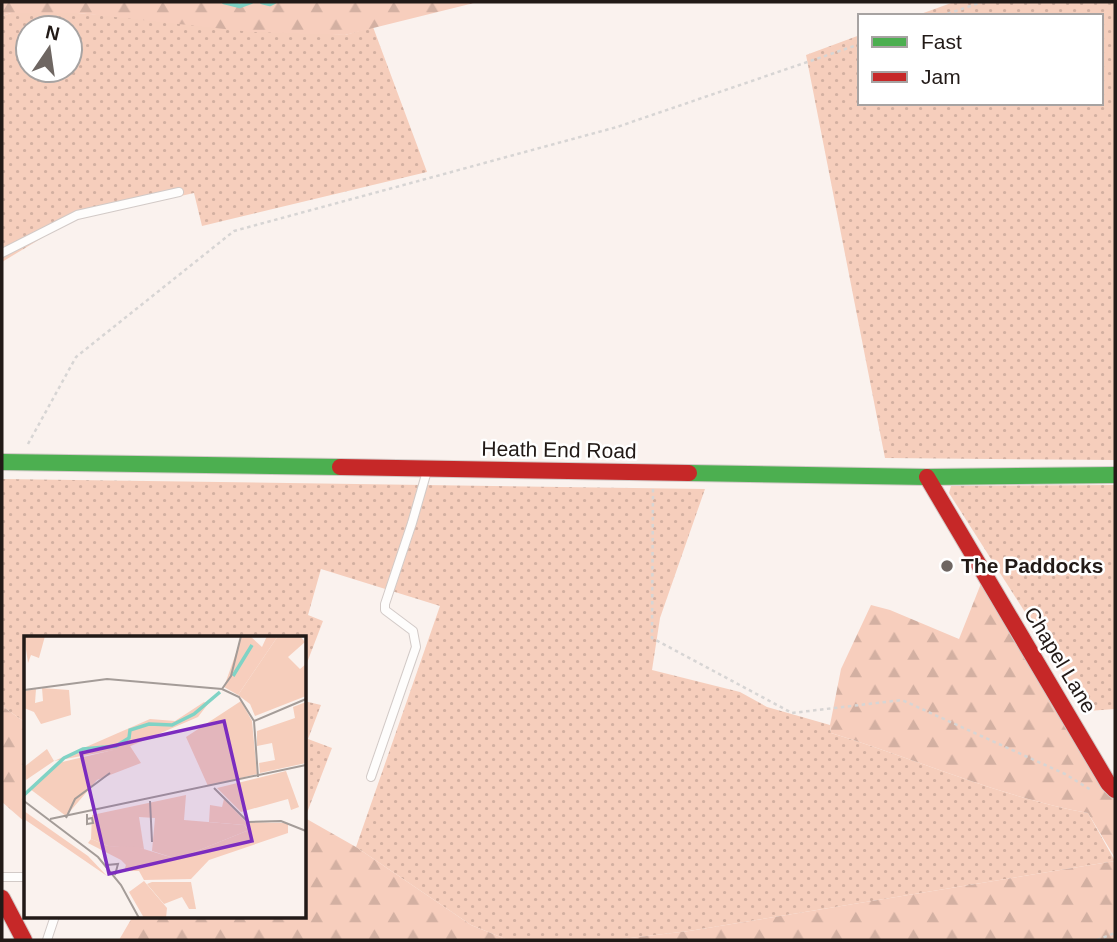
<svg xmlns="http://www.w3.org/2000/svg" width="1117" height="942" font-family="Helvetica,sans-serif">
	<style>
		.grass { fill: url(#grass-dots); fill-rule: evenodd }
		.forest { fill: url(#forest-firs) }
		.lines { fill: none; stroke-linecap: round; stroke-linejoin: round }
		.stream { stroke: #80d3c5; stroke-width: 4.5 }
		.lane-casing { stroke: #d2cac7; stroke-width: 10 }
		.fast-casing { stroke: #d2cac7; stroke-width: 18 }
		.jam-casing { stroke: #d2cac7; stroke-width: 18 }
		.path { stroke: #d7d5d4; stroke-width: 2.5; stroke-dasharray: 3.5 3.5; stroke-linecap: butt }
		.lane { stroke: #fefdfc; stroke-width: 8 }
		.fast { stroke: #4caf50; stroke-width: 16 }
		.jam { stroke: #c62828; stroke-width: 16 }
		.poi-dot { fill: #6e6662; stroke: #fff; stroke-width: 2.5 }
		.labels { text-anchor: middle; stroke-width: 5; stroke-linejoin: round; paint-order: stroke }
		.street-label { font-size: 21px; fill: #221a17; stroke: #fff }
		.poi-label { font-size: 21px; font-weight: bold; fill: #221a17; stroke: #fff; text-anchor: start }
		.inset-river { fill: none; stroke: #80d3c5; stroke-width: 3.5 }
		.inset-road { fill: none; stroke: #a49c98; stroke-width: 2 }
		.view { fill: #7b2cbf; fill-opacity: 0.15; stroke: #7b2cbf; stroke-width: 3.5 }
		.inset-edge { fill: none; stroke: #221a17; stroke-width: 3.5 }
	</style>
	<defs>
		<pattern id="grass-dots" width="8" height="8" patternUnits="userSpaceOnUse" patternTransform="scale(1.75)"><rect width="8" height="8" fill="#f6cebc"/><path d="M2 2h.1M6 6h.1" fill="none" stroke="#d3b0a1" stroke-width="1.8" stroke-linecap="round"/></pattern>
		<pattern id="forest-firs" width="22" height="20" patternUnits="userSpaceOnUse" patternTransform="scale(1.75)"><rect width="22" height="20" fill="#f7cebd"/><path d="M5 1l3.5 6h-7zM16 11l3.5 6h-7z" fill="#d3b0a2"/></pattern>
	</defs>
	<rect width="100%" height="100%" fill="#faf2ee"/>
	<g class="grass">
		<path d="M954,2H1115V460L885,458L806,55L860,35V103H1101V16H915Z"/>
		<path d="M11,13H78L345,35L373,27L427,172L202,226L194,193L70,221L2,262V16ZM28,28H70V70H28Z"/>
		<path d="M2,479L705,489L660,618L652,670L740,692L767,707L830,725L831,733C917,759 1000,797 1088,813L1115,861L689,931L613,940H508L471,925L356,847L440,606L321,569L308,615L323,621L305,668L304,638H26V723L2,706Z"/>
		<path d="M1115,485V709L1088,711L949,493L951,486Z"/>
		<path d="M304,701L321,705L308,739L332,748L305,818Z"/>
	</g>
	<g class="forest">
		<path d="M2,2H478L345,35L252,32L78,13H11L2,16Z"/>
		<path d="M982,581L1115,798V858L1088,813C1000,797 917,759 831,733L830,725L841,669L871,605L890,610L959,639Z"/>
		<path d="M2,706L26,723V823L2,802Z"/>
		<path d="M305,818L356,847L471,925L508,940H119L133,916H304Z"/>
		<path d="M1115,861V940H613L689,931Z"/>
	</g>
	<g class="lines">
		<g class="stream">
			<path d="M224,2L240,6L251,2"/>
			<path d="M262,2L270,4L274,2"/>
		</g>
		<g class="lane-casing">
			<g id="lane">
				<path d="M2,253L77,215L179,192"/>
				<path d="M371,777L416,647L413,631L385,610V604L412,523L427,471"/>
				<path d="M2,877H26"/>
				<path d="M47,940L55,916"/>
			</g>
		</g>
		<g class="fast-casing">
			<g id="fast">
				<path d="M2,462L340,467"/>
				<path d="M689,473L927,477L1115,475"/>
			</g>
		</g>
		<g class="jam-casing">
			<g id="jam">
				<path d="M340,467L689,473"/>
				<path d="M927,477L1108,783L1115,790"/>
				<path d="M2,898L24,940"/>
			</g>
		</g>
		<g class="path">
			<path d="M941,16L982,2"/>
			<path d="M28,444L76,357L234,231L617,127L860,44"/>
			<path d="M653,489L652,638L792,713L902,700L1065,774L1091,790"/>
			<path d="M1097,940L1115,933"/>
		</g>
		<use href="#lane" class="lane"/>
		<use href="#fast" class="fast"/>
		<use href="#jam" class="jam"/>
	</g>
	<circle class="poi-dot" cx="947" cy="566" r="7"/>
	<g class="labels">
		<g class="street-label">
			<text transform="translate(559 450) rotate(1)" y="7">Heath End Road</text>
			<text transform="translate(1060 660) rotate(59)" y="7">Chapel Lane</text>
		</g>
		<g class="poi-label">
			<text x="961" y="573">The Paddocks</text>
		</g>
	</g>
	<g transform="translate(24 636)">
		<rect width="282" height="282" fill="#faf2ee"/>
		<path d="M0,0H21L15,22L7,19L4,27ZM254,0H276L281,6L264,21L276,33L282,28V60L231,80L226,68L214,59ZM18,52L45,54L47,79L17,88L10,76L0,72V55L12,53L11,67L19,65ZM217,65L228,85L233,138L184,150L162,101ZM282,66V127L236,137L235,127L251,124L248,107L233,110V95L271,82L269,71ZM106,110L117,127L73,144L42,180L6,153L34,127ZM23,113L30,125L2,144L0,131ZM262,135L275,171L267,174L264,163L217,176L193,152ZM162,159L160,184L220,189L225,194L153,223L128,215L131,182L115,181L120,213L84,210L67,203L68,179ZM128,246H167L172,273H165L158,261L140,268L123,248Z" fill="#f6cebc"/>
		<path d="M218,0H226L238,11L243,0H254L214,59L200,51ZM180,66L184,68L174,81L102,112L30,125L126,83L151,85ZM200,163L222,186L264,187V197L185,224L167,243L120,244L115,235H100L102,229L97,224L64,207L67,203L84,210L113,211L153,223L225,194L220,189L185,186L186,169L198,171ZM0,175L64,220L83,240L0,183ZM120,245L143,272L142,282H120L105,256Z" fill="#f7cebd"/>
		<path class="inset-river" d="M209,40L228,9M0,159L40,122L59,113L92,110L105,102L106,94L125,88L148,89L170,78L196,56"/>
		<path class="inset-road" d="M198,53L207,40L217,0M0,54L83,43L198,53L215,61L230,85L234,141M230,85L282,63M190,152L224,186L257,185L282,195M0,165L74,221L97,249L115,282M126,165L128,206M63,178V188L69,187L68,182L63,183M42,182L51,163L86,137M26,183L282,129M83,229L94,228L91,239"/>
		<path class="view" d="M200,85L228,205L85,238L57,117Z"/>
		<rect width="282" height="282" class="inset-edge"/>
	</g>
	<rect width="1117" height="942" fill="none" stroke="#221a17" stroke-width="7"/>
	<rect x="858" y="14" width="245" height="91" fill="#ffffff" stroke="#a7a3a2" stroke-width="2"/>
	<rect x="872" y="37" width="35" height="10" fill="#4caf50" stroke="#a7a3a2" stroke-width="2"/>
	<text x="921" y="49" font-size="21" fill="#221a17">Fast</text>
	<rect x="872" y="72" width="35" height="10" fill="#c62828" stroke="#a7a3a2" stroke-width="2"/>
	<text x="921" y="84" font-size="21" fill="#221a17">Jam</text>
	<g transform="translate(49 49) rotate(13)"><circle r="33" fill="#ffffff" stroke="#a7a3a2" stroke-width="2"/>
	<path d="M0-5L12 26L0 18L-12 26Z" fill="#6e6662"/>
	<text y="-10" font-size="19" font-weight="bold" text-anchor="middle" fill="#221a17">N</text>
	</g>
</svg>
